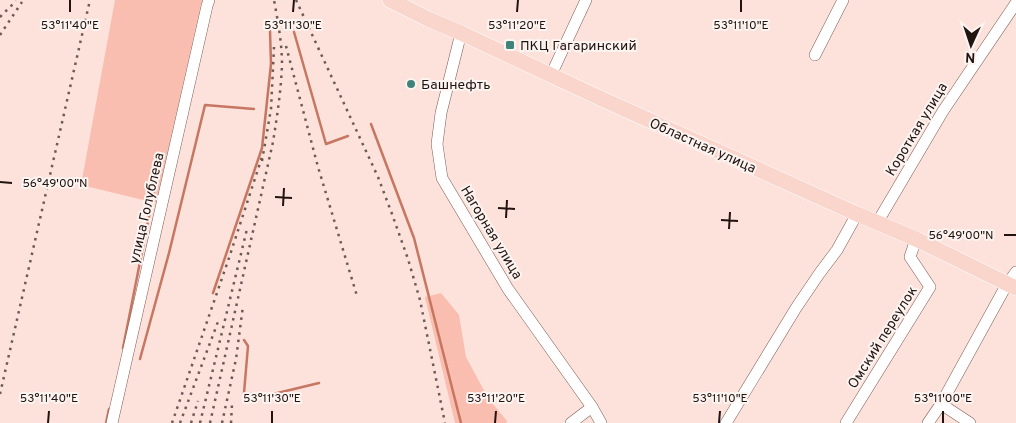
<svg xmlns="http://www.w3.org/2000/svg" width="1016" height="423" font-family="Overpass,sans-serif">
	<style>
		.green { fill: #f9beaf }
		.lines { fill: none; stroke-linecap: round; stroke-linejoin: round }
		.stream { stroke: #c77662; stroke-width: 2.5 }
		.minor-casing { stroke: #7e5a51; stroke-width: 12 }
		.major-casing { stroke: #fff; stroke-width: 16 }
		.minor { stroke: #fff; stroke-width: 11 }
		.major { stroke: #f9d5cc; stroke-width: 15 }
		.rail { stroke: #6c5a55; stroke-width: 2.5; stroke-dasharray: 2.5 5; stroke-linecap: butt }
		.ticks { fill: none; stroke: #211310; stroke-width: 2 }
		.poi-dot { fill: #3e847b; stroke: #fcf4f1; stroke-width: 2 }
		.labels { text-anchor: middle; stroke-width: 4; stroke-linejoin: round; paint-order: stroke }
		.poi-label { font-size: 14px; fill: #211310; stroke: #fcf4f1; text-anchor: start }
		.street-label { font-size: 14px; fill: #211310; stroke: #fcf4f1 }
		.ticks-label { font-size: 12px; text-anchor: middle; fill: #211310; stroke: #fcf4f1; stroke-width: 4; stroke-linejoin: round; paint-order: stroke }
	</style>
	<rect width="100%" height="100%" fill="#fce2db"/>
	<g class="green">
		<path d="M115,0H202L156,203L81,185Z"/>
		<path d="M441,293L459,315L466,357L488,398L507,421L506,423H455L425,297Z"/>
	</g>
	<g class="lines">
		<g class="stream">
			<path d="M294,32L326,144L348,136"/>
			<path d="M371,124L414,238L461,423"/>
			<path d="M213,293L262,148L271,64L270,31"/>
			<path d="M244,340L248,346L244,393L265,396L319,383"/>
			<path d="M123,348L156,181"/>
			<path d="M140,359L169,253L205,105L254,109"/>
			<path d="M106,423L109,409"/>
		</g>
		<g class="minor-casing">
			<g id="minor">
				<path d="M461,33L441,113L437,144L442,178L508,289L592,407L601,423"/>
				<path d="M815,55L843,0"/>
				<path d="M551,75L586,0"/>
				<path d="M877,223L943,111L1016,3"/>
				<path d="M941,404L970,423"/>
				<path d="M112,423L207,6L209,0"/>
				<path d="M571,423L592,407"/>
				<path d="M726,423L796,308L819,274L837,250L857,214"/>
				<path d="M846,423L930,287L910,257L916,239"/>
				<path d="M928,423L941,404L1007,284L1016,272"/>
			</g>
		</g>
		<g class="major-casing">
			<path id="major" d="M390,0L428,19L461,33L602,99L857,214L916,239L1016,288"/>
		</g>
		<use href="#minor" class="minor"/>
		<use href="#major" class="major"/>
		<g class="rail">
			<path d="M296,0L378,177L392,214L408,259L420,300L445,423"/>
			<path d="M0,17L16,1"/>
			<path d="M0,35L22,2"/>
			<path d="M286,46L318,167L357,296"/>
			<path d="M262,161L271,109L274,47"/>
			<path d="M0,394L90,0"/>
			<path d="M172,423L229,258L263,154"/>
			<path d="M180,423L219,319"/>
			<path d="M191,423L198,401"/>
			<path d="M200,423L247,229"/>
			<path d="M210,423L273,142C277,117 281,91 282,65C282,43 278,22 274,0"/>
			<path d="M222,423L236,359L243,306"/>
			<path d="M231,423L232,404"/>
		</g>
	</g>
	<path class="ticks" d="M70,12V0M293,12L294,0M517,12L518,0M741,12V0M0,182L12,183M275,197L292,198M283,206L284,188M498,208L515,209M506,218L507,200M721,220L738,221M729,229L730,212M1004,235H1016M48,423L49,411M272,423V411M495,423L496,411M719,423L720,411M943,423V411"/>
	<g class="poi-dot">
		<rect x="505" y="40" width="10" height="10" rx="2.5"/>
		<circle cx="411" cy="84" r="5"/>
	</g>
	<g class="labels">
		<g class="poi-label">
			<text x="520" y="50">ПКЦ Гагаринский</text>
			<text x="421" y="89">Башнефть</text>
		</g>
		<g class="street-label">
			<text transform="translate(916 129) rotate(-59)" y="5">Короткая улица</text>
			<text transform="translate(703 145) rotate(24)" y="5">Областная улица</text>
			<text transform="translate(146 208) rotate(-77)" y="5">улица Голублева</text>
			<text transform="translate(492 232) rotate(59)" y="5">Нагорная улица</text>
			<text transform="translate(882 337) rotate(-58)" y="5">Омский переулок</text>
		</g>
	</g>
	<g class="ticks-label">
		<text x="70" y="29">53°11'40"E</text>
		<text x="293" y="29">53°11'30"E</text>
		<text x="517" y="29">53°11'20"E</text>
		<text x="741" y="29">53°11'10"E</text>
		<text x="55" y="187">56°49'00"N</text>
		<text x="961" y="239">56°49'00"N</text>
		<text x="49" y="402">53°11'40"E</text>
		<text x="272" y="402">53°11'30"E</text>
		<text x="496" y="402">53°11'20"E</text>
		<text x="720" y="402">53°11'10"E</text>
		<text x="943" y="402">53°11'00"E</text>
	</g>
	<g transform="translate(971 45) rotate(183)" stroke="#fcf4f1" stroke-width="4" paint-order="stroke">
	<path d="M0-4L9 19L0 12L-9 19Z" fill="#211310"/>
	<text y="-8" font-size="14" font-weight="bold" text-anchor="middle" fill="#211310">N</text>
	</g>
</svg>
